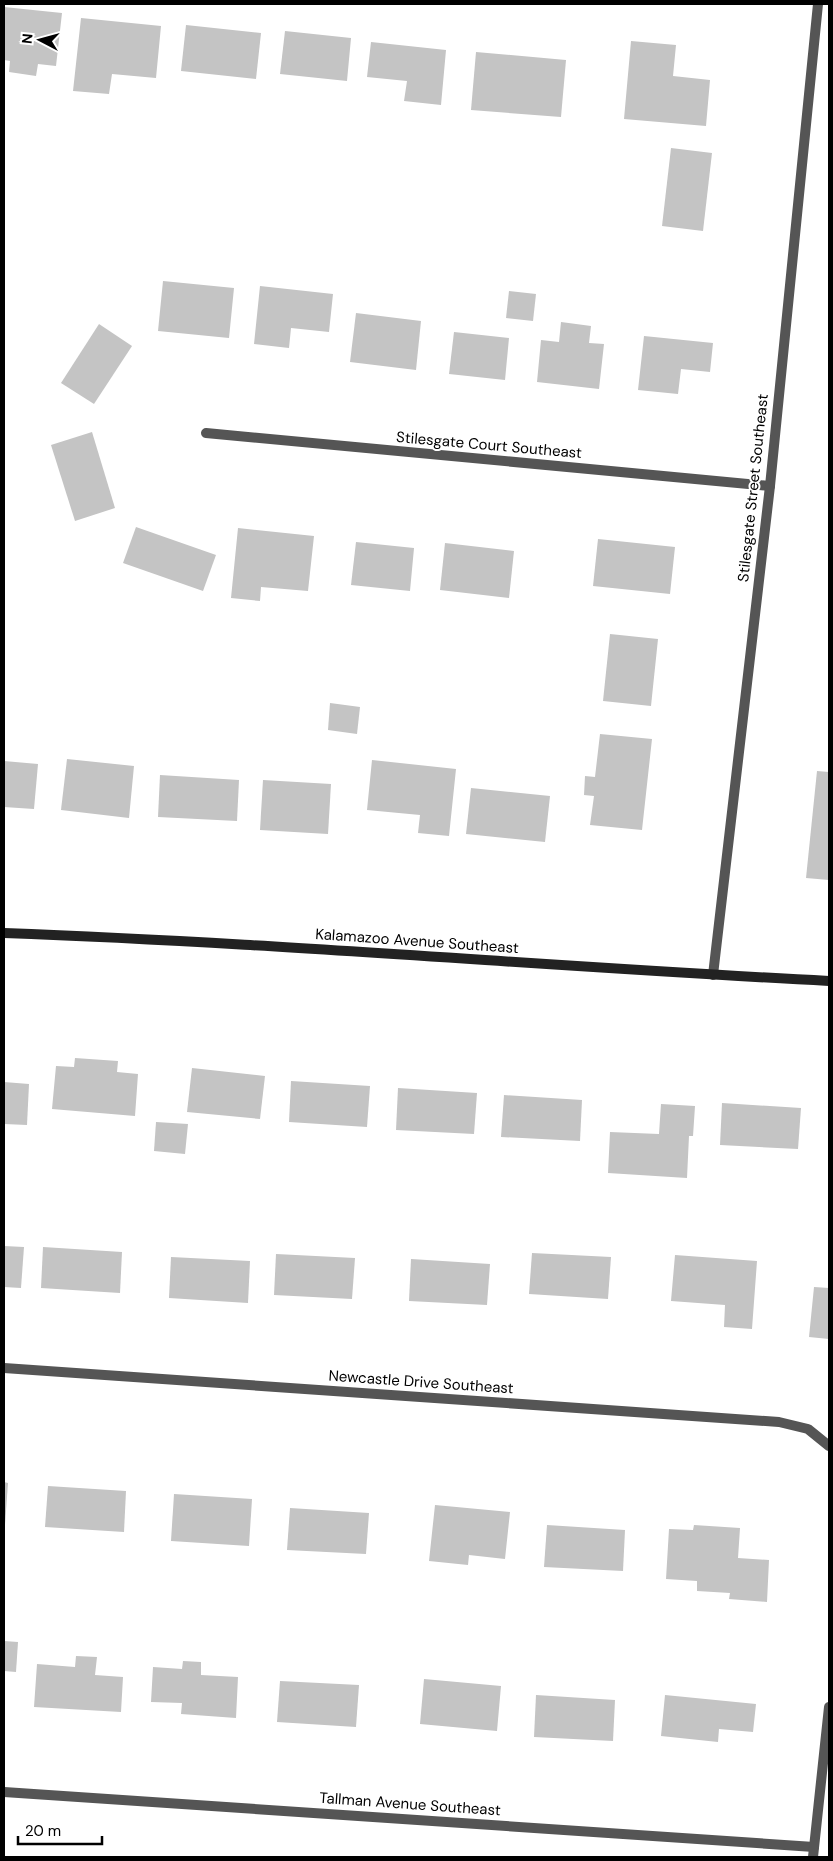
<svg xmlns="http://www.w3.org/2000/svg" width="833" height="1861" font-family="'DM Sans',sans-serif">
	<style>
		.building { fill: #c4c4c4 }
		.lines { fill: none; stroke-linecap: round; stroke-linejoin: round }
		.minor { stroke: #555; stroke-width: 10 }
		.secondary { stroke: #222; stroke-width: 10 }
		.labels { text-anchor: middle; stroke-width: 4; stroke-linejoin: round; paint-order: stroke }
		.street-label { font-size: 15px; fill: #000; stroke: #fff }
	</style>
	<rect width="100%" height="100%" fill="#fff"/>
	<g class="building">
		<path d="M4,7L62,13L56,66L38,64L36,76L9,72L10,61L4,60Z"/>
		<path d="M81,18L161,26L156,78L112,74L109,94L73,91Z"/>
		<path d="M186,25L261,33L256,79L181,71Z"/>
		<path d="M285,31L351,38L347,81L280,74Z"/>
		<path d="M631,41L676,45L673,76L710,80L706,126L624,119Z"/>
		<path d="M371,42L446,50L441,105L404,101L407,81L367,77Z"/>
		<path d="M476,52L566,60L561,117L471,110Z"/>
		<path d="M671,148L712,153L703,231L662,226Z"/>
		<path d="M163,281L234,288L229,338L158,331Z"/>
		<path d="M260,286L333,294L329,332L291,328L289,348L254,344Z"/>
		<path d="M509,291L536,294L533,321L506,318Z"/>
		<path d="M356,313L421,321L416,370L350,362Z"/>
		<path d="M561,322L591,326L589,343L604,344L599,389L537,382L541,340L559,342Z"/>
		<path d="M99,324L132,346L94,404L61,383Z"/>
		<path d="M454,332L509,338L505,380L449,374Z"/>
		<path d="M644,336L713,343L710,372L681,369L678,394L638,390Z"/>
		<path d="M92,432L115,508L75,521L51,445Z"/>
		<path d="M136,527L216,555L203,591L123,563Z"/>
		<path d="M238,528L314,536L308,591L261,587L260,601L231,598Z"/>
		<path d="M598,539L675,547L670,594L593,586Z"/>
		<path d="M356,542L414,548L410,591L351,585Z"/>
		<path d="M445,543L514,551L509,598L440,590Z"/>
		<path d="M610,634L658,639L651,706L603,701Z"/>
		<path d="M330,703L360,707L357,734L328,730Z"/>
		<path d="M600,734L652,739L642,830L590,825L594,796L584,795L585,776L595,777Z"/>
		<path d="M67,759L134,766L129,818L61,810Z"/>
		<path d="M372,760L456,769L449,836L418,833L420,815L367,810Z"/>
		<path d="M4,761L38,764L34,809L4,807Z"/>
		<path d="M817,771L829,772V880L806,878Z"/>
		<path d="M160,775L239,780L237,821L158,817Z"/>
		<path d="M263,780L331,784L328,834L260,830Z"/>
		<path d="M471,788L550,796L545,842L466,834Z"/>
		<path d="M75,1058L118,1061L117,1072L138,1074L135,1116L52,1109L56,1066L74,1067Z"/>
		<path d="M192,1068L265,1076L260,1119L187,1112Z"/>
		<path d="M291,1081L370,1086L367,1127L289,1122Z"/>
		<path d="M4,1082L29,1084L27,1125L4,1124Z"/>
		<path d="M398,1088L477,1093L474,1134L396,1130Z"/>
		<path d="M504,1095L582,1100L580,1141L501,1137Z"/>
		<path d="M722,1103L801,1108L798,1149L720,1145Z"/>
		<path d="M661,1104L695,1106L693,1136H689L687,1178L608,1173L610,1132L659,1134Z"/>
		<path d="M156,1122L188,1124L185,1154L154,1151Z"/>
		<path d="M4,1246L24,1247L21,1288L4,1287Z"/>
		<path d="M43,1247L122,1252L120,1293L41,1288Z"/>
		<path d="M532,1253L611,1257L608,1299L529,1294Z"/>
		<path d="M276,1254L355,1258L352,1299L274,1295Z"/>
		<path d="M675,1255L757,1261L752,1329L724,1327L725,1305L671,1301Z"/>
		<path d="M171,1257L250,1261L248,1303L169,1298Z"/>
		<path d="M411,1259L490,1264L487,1305L409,1301Z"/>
		<path d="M814,1287L829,1288V1339L809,1337Z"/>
		<path d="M4,1482L8,1483L5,1525H4Z"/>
		<path d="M48,1486L126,1491L124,1532L45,1527Z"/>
		<path d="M174,1494L252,1499L249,1546L171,1541Z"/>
		<path d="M435,1505L510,1512L505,1559L469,1555L468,1565L429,1561Z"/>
		<path d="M290,1508L369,1513L366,1554L287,1550Z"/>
		<path d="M547,1525L625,1530L623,1571L544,1567Z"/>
		<path d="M694,1525L740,1528L738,1558L769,1560L767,1602L729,1599L730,1593L697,1591V1581L666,1579L669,1529L693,1530Z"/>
		<path d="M4,1641L18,1642L16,1672L4,1671Z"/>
		<path d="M76,1656L97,1657L95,1675L123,1677L121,1712L34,1707L37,1664L75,1667Z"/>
		<path d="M183,1661L201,1662V1675L238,1677L236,1718L181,1714L182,1703L151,1702L153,1667L182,1669Z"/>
		<path d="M424,1679L501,1686L497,1731L420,1724Z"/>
		<path d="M280,1681L359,1685L356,1727L277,1722Z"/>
		<path d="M536,1695L615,1700L613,1741L534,1737Z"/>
		<path d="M665,1695L756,1704L753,1732L719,1729L718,1742L661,1736Z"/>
	</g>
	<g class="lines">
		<g class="minor">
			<path d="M206,433L770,486"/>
			<path d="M713,975L770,486L818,4"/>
			<path d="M4,1368L779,1422L808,1429L829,1446"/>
			<path d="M4,1792L814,1847"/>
			<path d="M813,1857L829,1707"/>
		</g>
		<path class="secondary" d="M4,933C279,943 554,967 829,981"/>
	</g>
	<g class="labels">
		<g class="street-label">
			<text transform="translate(489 445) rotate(5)" y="5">Stilesgate Court Southeast</text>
			<text transform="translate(753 488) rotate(-84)" y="5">Stilesgate Street Southeast</text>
			<text transform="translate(417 941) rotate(4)" y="5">Kalamazoo Avenue Southeast</text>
			<text transform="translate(421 1382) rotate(4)" y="5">Newcastle Drive Southeast</text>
			<text transform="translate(410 1804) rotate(4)" y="5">Tallman Avenue Southeast</text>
		</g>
	</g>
	<rect width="833" height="1861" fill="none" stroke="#000000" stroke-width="10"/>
	<g transform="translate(40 40) rotate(276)" stroke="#ffffff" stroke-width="4" paint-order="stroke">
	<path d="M0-4L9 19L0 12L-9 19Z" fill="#000000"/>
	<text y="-8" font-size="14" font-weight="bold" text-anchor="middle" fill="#000000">N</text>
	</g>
	<path d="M18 1836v8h84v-8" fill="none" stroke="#000000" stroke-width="2.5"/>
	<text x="25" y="1836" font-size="15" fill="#000000" stroke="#ffffff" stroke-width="4" paint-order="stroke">20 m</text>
</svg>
